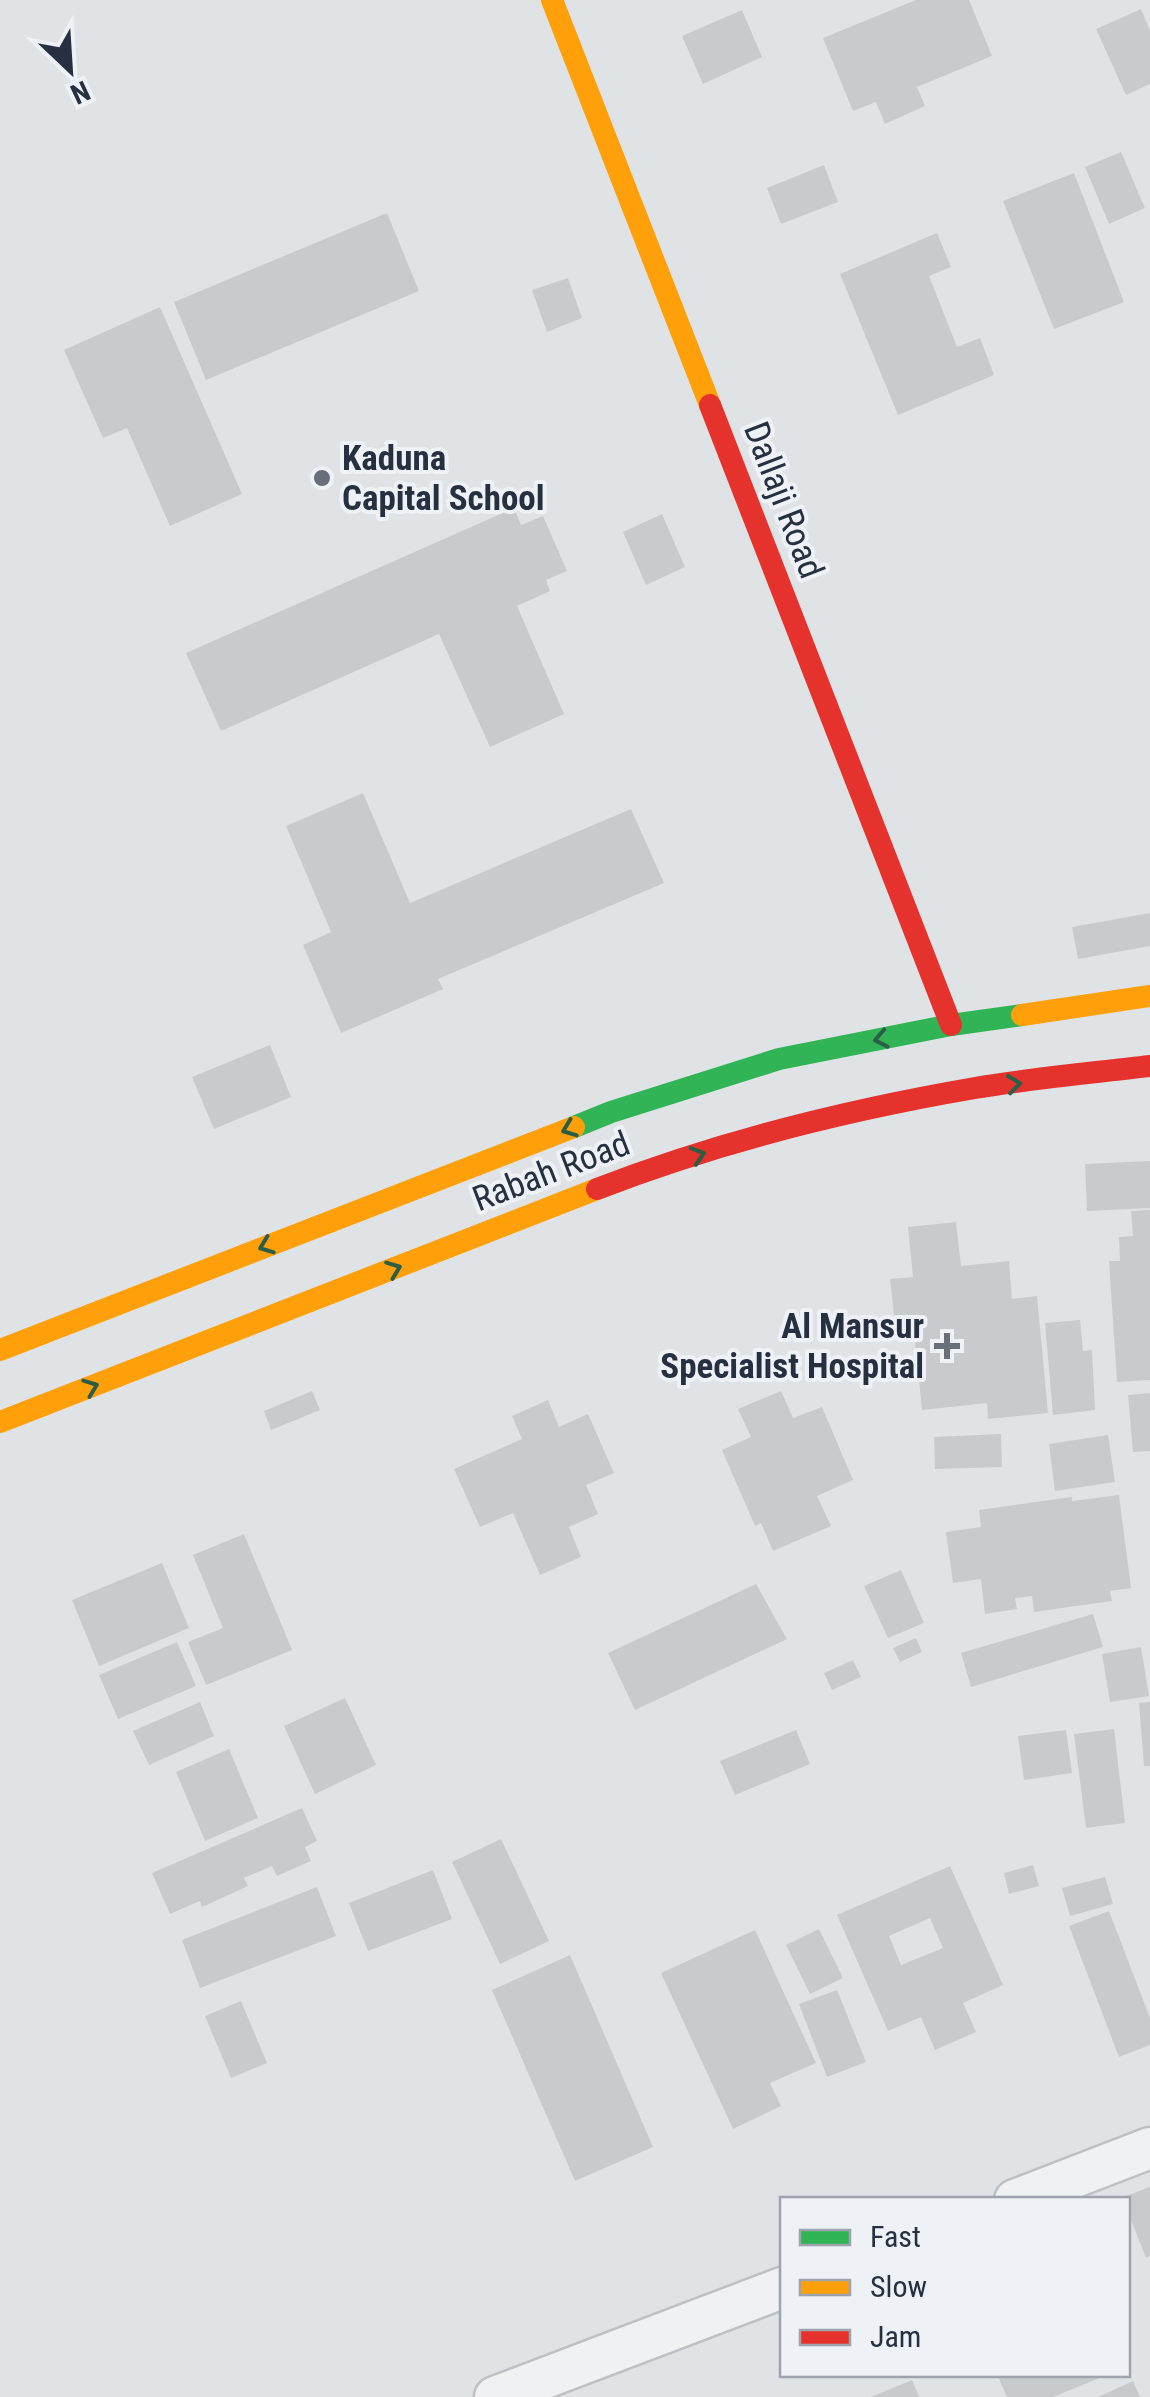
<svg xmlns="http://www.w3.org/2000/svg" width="1150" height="2397" font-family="'Roboto Condensed',sans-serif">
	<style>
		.building { fill: #c8cbce; fill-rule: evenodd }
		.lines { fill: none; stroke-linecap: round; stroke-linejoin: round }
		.street-casing { stroke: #bec1c4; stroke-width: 45 }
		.street { stroke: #f0f1f2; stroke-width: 40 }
		.fast { stroke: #30b455; stroke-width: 22 }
		.slow { stroke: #ff9f0a; stroke-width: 22 }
		.jam { stroke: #e5322d; stroke-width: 22 }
		.oneway { stroke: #2a5e47 }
		.poi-dot { fill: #686f7a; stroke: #eef1f6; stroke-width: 4 }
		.labels { text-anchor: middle; stroke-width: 8; stroke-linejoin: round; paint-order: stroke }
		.poi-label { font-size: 35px; font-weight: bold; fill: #273040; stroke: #eef1f6; text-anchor: start }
		.street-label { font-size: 35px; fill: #273040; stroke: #eef1f6 }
	</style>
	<rect width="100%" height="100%" fill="#e0e3e6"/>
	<g class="building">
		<path d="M916,0H969L992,56L917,87L925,106L885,124L876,102L853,111L823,38Z"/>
		<path d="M1141,9L1150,31V84L1126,95L1096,29Z"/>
		<path d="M742,10L762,57L703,84L682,36Z"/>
		<path d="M1121,152L1145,208L1109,224L1085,167Z"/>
		<path d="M824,165L838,202L781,224L767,188Z"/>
		<path d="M1074,173L1124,302L1054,329L1003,201Z"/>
		<path d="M387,213L419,291L206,380L174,302Z"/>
		<path d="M937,233L951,267L929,276L957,347L980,338L994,375L898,415L840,274Z"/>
		<path d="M568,278L582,318L547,332L532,290Z"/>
		<path d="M160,307L242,494L170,526L127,428L103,438L64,350Z"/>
		<path d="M514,508L521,525L543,516L567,571L546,580L550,591L517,606L564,714L490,747L439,634L221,731L186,653Z"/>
		<path d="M662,514L685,567L646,585L623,532Z"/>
		<path d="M363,793L410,903L631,809L664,883L438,979L443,989L341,1033L303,945L331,932L286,826Z"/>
		<path d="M1150,913V946L1078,959L1072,927Z"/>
		<path d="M270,1045L291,1097L214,1129L192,1077Z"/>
		<path d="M1150,1161V1208L1087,1211L1085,1164Z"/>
		<path d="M1150,1210V1380L1117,1382L1109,1261H1120L1119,1237L1133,1236L1131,1211Z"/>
		<path d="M956,1222L961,1266L1009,1261L1012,1299L1037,1296L1048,1413L988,1419L987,1403L922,1410L913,1322L895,1324L890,1279L913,1277L908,1227Z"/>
		<path d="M1080,1320L1083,1351L1092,1350L1095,1410L1053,1415L1045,1323Z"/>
		<path d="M312,1391L320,1410L271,1430L264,1411Z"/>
		<path d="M781,1391L793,1418L822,1407L853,1480L817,1496L831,1526L773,1551L761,1523L755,1526L722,1450L751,1437L738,1409Z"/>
		<path d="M1150,1393V1451L1133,1452L1128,1395Z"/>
		<path d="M548,1400L559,1427L588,1414L614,1473L586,1485L598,1514L569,1527L581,1557L540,1575L513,1513L480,1527L454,1469L522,1439L512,1416Z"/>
		<path d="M1001,1434L1002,1467L935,1469L934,1437Z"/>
		<path d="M1108,1435L1115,1482L1055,1491L1049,1444Z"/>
		<path d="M1119,1495L1131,1588L1110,1591L1112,1601L1034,1612L1032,1596L1015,1598L1017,1609L985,1614L981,1579L953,1583L946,1532L981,1527L979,1510L1072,1497V1501Z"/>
		<path d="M244,1534L292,1650L206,1685L188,1642L223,1628L193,1555Z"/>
		<path d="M162,1563L189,1628L99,1666L72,1600Z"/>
		<path d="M901,1570L924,1623L888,1638L864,1586Z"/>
		<path d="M756,1584L787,1639L635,1710L608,1653Z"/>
		<path d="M1093,1614L1103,1647L971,1687L961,1653Z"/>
		<path d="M916,1638L922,1652L900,1662L893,1648Z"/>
		<path d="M177,1642L196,1686L118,1719L99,1675Z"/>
		<path d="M1141,1647L1149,1696L1110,1702L1102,1654Z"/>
		<path d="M853,1660L861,1677L832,1690L824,1673Z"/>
		<path d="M345,1698L376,1765L315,1794L284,1726Z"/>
		<path d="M200,1702L214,1736L149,1765L133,1731Z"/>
		<path d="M1150,1702V1766H1144L1139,1703Z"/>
		<path d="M1114,1729L1125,1823L1086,1828L1074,1734Z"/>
		<path d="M796,1730L810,1764L735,1795L720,1761Z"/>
		<path d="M1066,1730L1072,1773L1024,1780L1018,1736Z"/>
		<path d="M229,1749L258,1818L205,1841L176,1772Z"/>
		<path d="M302,1808L317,1841L305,1847L311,1861L277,1876L272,1866L244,1878L248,1886L202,1907L200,1901L170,1914L152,1873Z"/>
		<path d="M501,1839L549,1941L500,1964L452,1862Z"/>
		<path d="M1033,1865L1039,1886L1009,1894L1004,1873Z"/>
		<path d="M950,1866L1003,1985L963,2003L976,2032L935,2050L921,2017L888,2031L837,1915ZM930,1918L943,1948L901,1965L889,1936Z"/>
		<path d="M433,1870L452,1919L368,1951L349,1903Z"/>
		<path d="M1105,1877L1113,1904L1070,1916L1062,1888Z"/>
		<path d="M317,1887L336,1936L200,1988L182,1940Z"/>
		<path d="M1109,1911L1150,2018V2045L1119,2057L1069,1926Z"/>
		<path d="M819,1929L843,1978L810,1994L786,1945Z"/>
		<path d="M755,1930L816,2063L770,2083L781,2106L733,2129L661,1973Z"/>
		<path d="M570,1955L653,2147L575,2181L492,1990Z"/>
		<path d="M837,1990L866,2062L827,2077L799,2004Z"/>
		<path d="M241,2001L267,2063L231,2078L205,2016Z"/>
		<path d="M1150,2187V2256L1146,2258L1128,2212V2200L1118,2199Z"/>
		<path d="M997,2374H1107V2375L1053,2397H1007Z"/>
		<path d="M912,2380L919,2397H871Z"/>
		<path d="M1133,2381L1140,2397H1098Z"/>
	</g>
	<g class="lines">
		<g class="street-casing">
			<g id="street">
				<path d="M1015,2200L1150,2148"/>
				<path d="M495,2397L782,2288"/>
			</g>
		</g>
		<use href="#street" class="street"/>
		<path class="fast" d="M574,1127L611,1112L779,1059L951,1025L1022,1015"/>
		<g class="slow">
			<path d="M552,0L710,405"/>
			<path d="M1022,1015L1150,996"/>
			<path d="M0,1350L574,1127"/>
			<path d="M0,1422L597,1189"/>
		</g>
		<g class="jam">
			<path d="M710,405L951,1025"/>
			<path d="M597,1189C718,1142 847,1110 975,1088C1033,1078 1092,1073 1150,1066"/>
		</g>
	</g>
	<defs><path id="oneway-chevron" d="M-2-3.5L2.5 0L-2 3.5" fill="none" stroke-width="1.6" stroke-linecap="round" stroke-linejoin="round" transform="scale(2.5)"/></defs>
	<g class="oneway">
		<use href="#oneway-chevron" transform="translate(881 1039) rotate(169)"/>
		<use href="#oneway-chevron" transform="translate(1014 1084) rotate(-7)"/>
		<use href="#oneway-chevron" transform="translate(569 1129) rotate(159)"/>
		<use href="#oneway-chevron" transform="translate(698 1155) rotate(-17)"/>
		<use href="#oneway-chevron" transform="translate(266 1246) rotate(159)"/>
		<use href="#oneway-chevron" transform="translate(394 1269) rotate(-21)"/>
		<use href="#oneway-chevron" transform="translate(91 1387) rotate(-21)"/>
	</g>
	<g class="poi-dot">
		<circle cx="322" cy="478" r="10"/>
		<path d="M942 1331h10v10h10v10h-10v10h-10v-10h-10v-10h10z"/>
	</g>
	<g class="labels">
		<g class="poi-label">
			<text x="342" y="470">Kaduna<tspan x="342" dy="40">Capital School</tspan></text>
			<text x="924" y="1338" text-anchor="end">Al Mansur<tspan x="924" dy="40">Specialist Hospital</tspan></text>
		</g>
		<g class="street-label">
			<text transform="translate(784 500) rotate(69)" y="12">Dallaji Road</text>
			<text transform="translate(551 1171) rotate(-21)" y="12">Rabah Road</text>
		</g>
	</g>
	<rect x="780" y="2197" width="350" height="180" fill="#eef1f6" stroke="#9ea4ad" stroke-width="2.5"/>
	<rect x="800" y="2230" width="50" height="15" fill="#30b455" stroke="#9ea4ad" stroke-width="2.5"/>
	<text x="870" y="2247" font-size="30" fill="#273040">Fast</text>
	<rect x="800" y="2280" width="50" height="15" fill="#ff9f0a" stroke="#9ea4ad" stroke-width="2.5"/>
	<text x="870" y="2297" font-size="30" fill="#273040">Slow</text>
	<rect x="800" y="2330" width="50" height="15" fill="#e5322d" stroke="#9ea4ad" stroke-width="2.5"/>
	<text x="870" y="2347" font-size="30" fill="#273040">Jam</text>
	<g transform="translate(70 70) rotate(155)" stroke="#eef1f6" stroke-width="8" paint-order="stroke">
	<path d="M0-8L18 38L0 25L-18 38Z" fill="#273040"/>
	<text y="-15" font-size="28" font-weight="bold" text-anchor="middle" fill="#273040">N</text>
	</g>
</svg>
